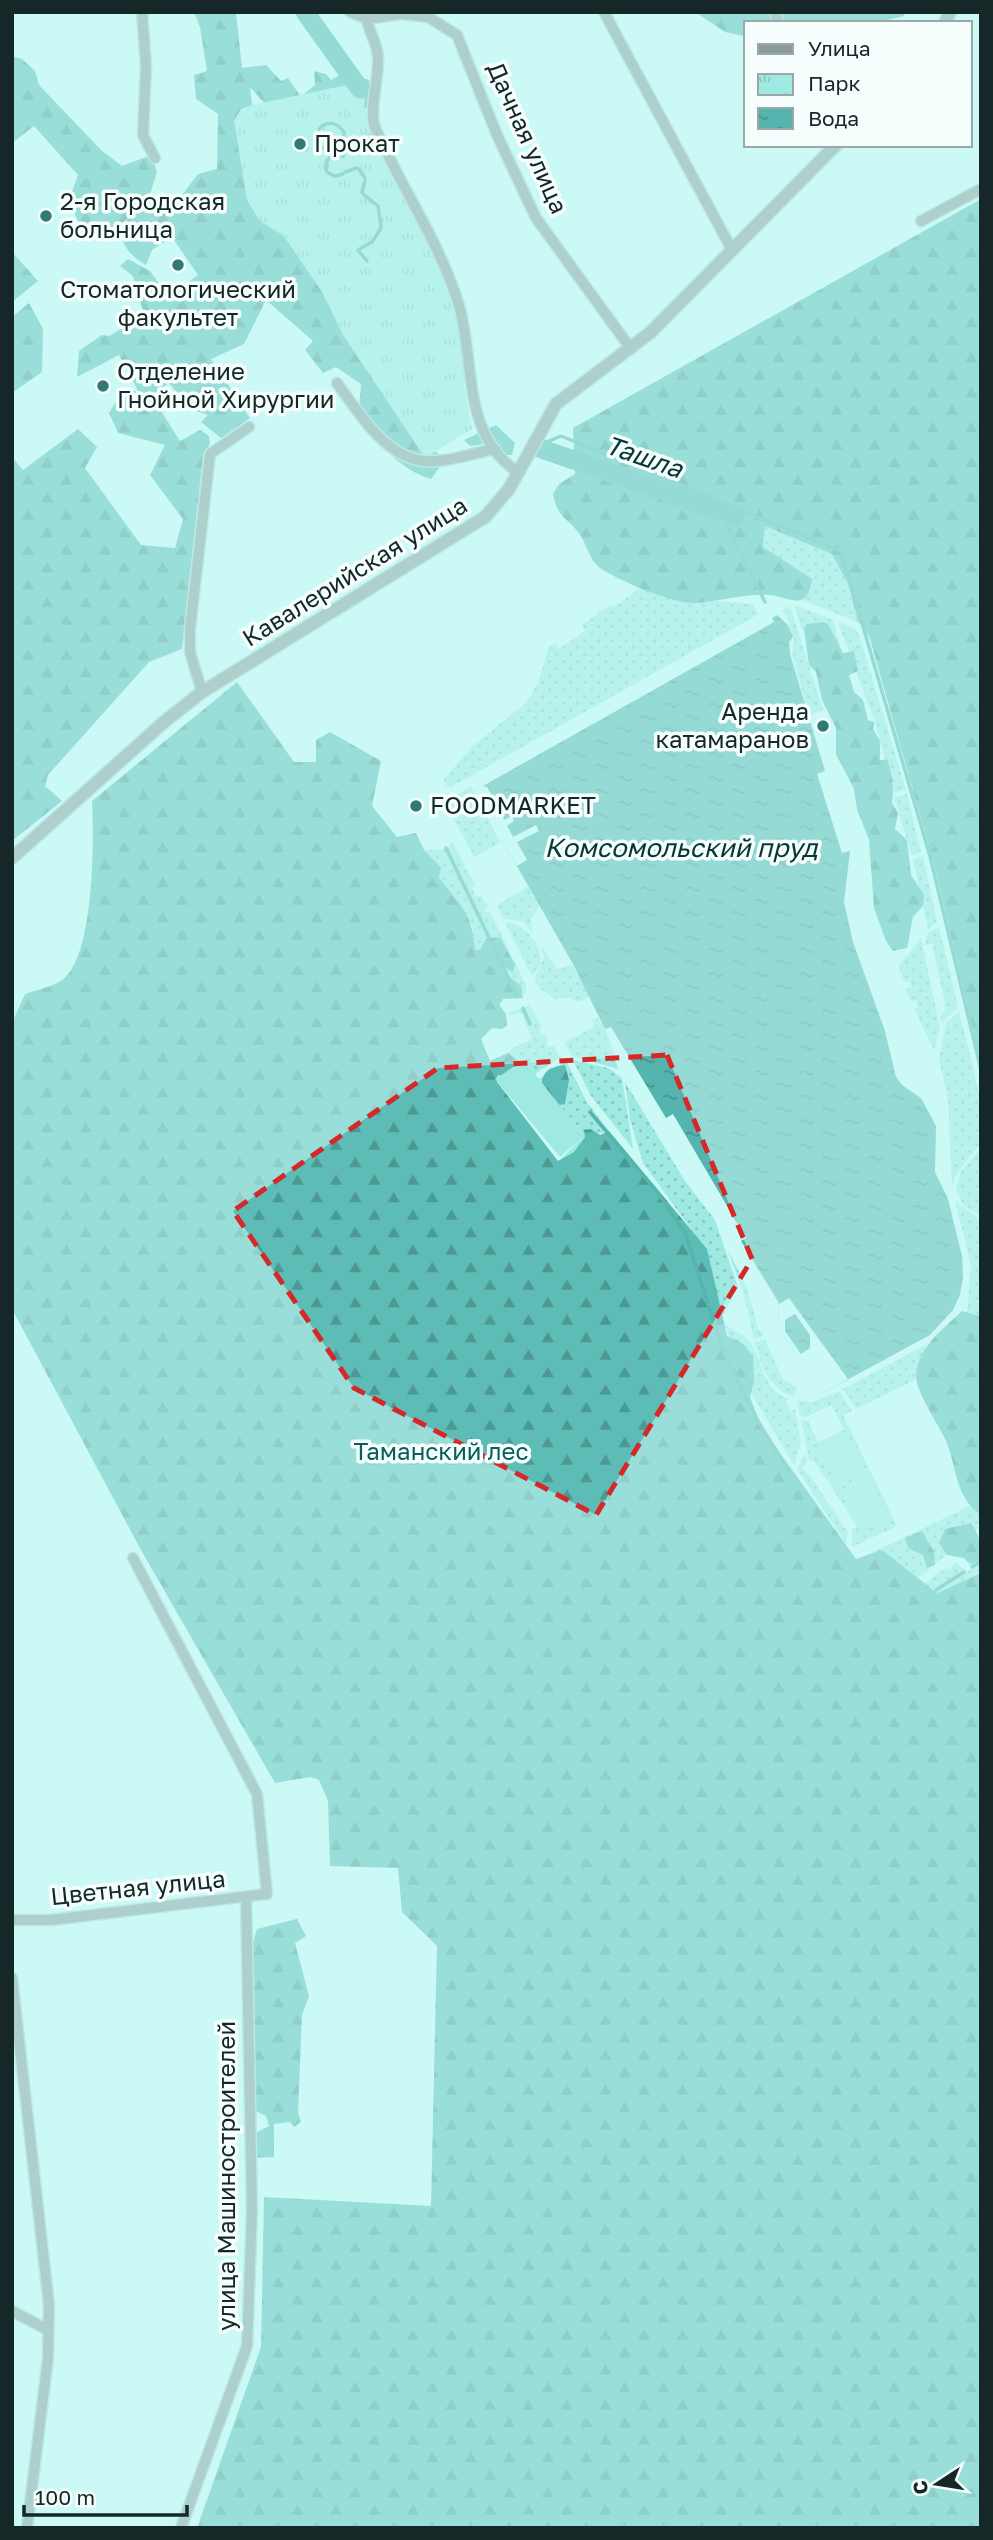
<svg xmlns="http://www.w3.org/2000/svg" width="993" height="2540" font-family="'Golos Text',sans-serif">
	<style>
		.grass { fill: url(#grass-dots) }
		.forest { fill: url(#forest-firs) }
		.park { fill: url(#park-tufts) }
		.garden { fill: #9fe9e3 }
		.water { fill: url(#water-ripples) }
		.pier { fill: #cbf9f5; fill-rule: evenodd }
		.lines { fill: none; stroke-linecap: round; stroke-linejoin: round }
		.stream { stroke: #55b4ae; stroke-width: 3.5 }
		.river { stroke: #55b4ae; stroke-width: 19 }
		.minor-casing { stroke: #aad3d0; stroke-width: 13 }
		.tertiary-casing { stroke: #aad3d0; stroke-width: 15 }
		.minor { stroke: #8a9d9b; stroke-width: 10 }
		.tertiary { stroke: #8a9d9b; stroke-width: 12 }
		.marked { fill: none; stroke: #d62828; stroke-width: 5; stroke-dasharray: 14 9; stroke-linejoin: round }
		.poi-dot { fill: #317975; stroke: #f5fefd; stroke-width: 2.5 }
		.labels { text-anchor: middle; stroke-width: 7; stroke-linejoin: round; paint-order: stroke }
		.street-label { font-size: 24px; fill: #152726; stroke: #f5fefd }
		.poi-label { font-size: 24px; fill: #152726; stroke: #f5fefd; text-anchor: start }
		.park-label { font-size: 24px; fill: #0a5e59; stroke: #f5fefd }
		.water-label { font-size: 26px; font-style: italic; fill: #073633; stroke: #f5fefd }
	</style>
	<defs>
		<pattern id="grass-dots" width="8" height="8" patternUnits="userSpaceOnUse" patternTransform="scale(1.75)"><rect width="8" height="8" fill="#9fe9e3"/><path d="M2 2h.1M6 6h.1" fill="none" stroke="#88c8c3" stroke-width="1.8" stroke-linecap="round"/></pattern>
		<pattern id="forest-firs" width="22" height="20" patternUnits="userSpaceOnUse" patternTransform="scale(1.75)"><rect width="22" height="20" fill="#5dbcb5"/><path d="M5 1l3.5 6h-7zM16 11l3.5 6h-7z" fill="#4c9993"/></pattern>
		<pattern id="park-tufts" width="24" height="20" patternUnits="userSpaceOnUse" patternTransform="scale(1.75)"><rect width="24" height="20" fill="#9fe9e3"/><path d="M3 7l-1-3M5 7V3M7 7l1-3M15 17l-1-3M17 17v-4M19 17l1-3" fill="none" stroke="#88c8c3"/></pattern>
		<pattern id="water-ripples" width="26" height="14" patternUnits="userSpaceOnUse" patternTransform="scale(1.75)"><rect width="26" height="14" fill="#55b4ae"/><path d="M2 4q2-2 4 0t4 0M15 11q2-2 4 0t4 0" fill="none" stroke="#45928d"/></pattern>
	</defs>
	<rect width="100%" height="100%" fill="#cbf9f5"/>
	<g class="grass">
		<path d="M765,526L832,554L849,586L858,622L803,600L810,590L811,579L763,547Z"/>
		<path d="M642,586L677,597L752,604L759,614L451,787L446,786L444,779L473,746L526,703L538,683L549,647L555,643L559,649L585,631L582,625L610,605L613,608Z"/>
		<path d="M794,605L833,620L840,645L802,630Z"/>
		<path d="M790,606L823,710L809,715L792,655L794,640L788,625L790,623L783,610Z"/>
		<path d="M838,622L855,629L859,635L906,790L893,793L877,728Z"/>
		<path d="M471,787L500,843L474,857L445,802Z"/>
		<path d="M907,794L921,852L912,856L894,797Z"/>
		<path d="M453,843L475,886L472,888L476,897L481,895L487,906L484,908L487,913L490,912L526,985V993L523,995L521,986L500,969L504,967L480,950L474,951L472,926L439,878L441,866L424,850L443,849Z"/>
		<path d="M923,856L937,922L928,929L913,860Z"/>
		<path d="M528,887L539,906L531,920L532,932L523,922L503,918L497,905Z"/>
		<path d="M505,922C525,925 543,944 540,965L532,976Z"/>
		<path d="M939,927L958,1007L942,1023L940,1016L945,1011V1004L932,943L925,945L927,934Z"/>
		<path d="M921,938L940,1028L934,1050L914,1009L919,1007L916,1000L911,1002L906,988L911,987L909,981L904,982L899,966Z"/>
		<path d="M541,946L557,969L572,965L590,996L579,1002L565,997L556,1000L539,988L534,979L544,958Z"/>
		<path d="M530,1005L542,1027L539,1030L541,1035L546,1033L548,1047L554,1046L560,1057L535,1074L524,1060L520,1062L508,1053L512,1048L532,1039L521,1012L510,1016L509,1012Z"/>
		<path d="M959,1012C966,1040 989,1117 981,1142C976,1155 957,1165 952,1187L948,1098L939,1059L946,1023Z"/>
		<path d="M598,1018L608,1035L618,1069L571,1056L565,1042L594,1027L592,1020Z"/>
		<path d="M573,1060L608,1068L622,1078L633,1149L591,1096Z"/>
		<path d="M566,1061L587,1102L609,1131L585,1137L574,1152L558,1162L584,1136L539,1079Z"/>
		<path d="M625,1082L685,1181L715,1220L738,1287L722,1318L691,1229L643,1163L630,1120Z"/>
		<path d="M981,1148V1216L963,1205L956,1190L961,1171Z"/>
		<path d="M955,1201L981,1220V1316L967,1312L971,1265Z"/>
		<path d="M727,1248L748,1290L758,1328L764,1336L754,1339L743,1292Z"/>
		<path d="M725,1325C734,1330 747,1335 752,1345C763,1364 764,1392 789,1399L785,1402L791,1411L795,1409L801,1442L794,1465L744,1381Z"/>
		<path d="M765,1339L782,1378L797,1388L794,1396C769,1390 760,1364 755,1342Z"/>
		<path d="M927,1344L914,1380L856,1409L843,1389Z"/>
		<path d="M839,1391L852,1411L843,1415L897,1526L852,1547V1530L857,1526L815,1462L809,1460L801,1420L808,1421L818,1442L844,1430L832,1405L806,1417L800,1415L797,1401L812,1402Z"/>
		<path d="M805,1454L807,1461L802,1470L808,1473L848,1532L846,1544L797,1469Z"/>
		<path d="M972,1505L981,1515V1526L922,1575L916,1578L856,1560Z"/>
		<path d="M981,1554V1573L936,1593L925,1583L946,1568L949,1570L955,1562L967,1572L972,1568L961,1555L971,1561Z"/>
	</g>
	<g class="forest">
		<path d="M194,12H236L242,68L266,65L281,81L288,78L301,97L266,105L250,87L252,105L259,108L268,213L419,431L439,455V468L431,479C403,472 365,435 360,406C359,399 361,391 361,384L336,367L323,373L305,350L313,341L266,300L244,344L211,359L250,418L221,438L201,422L208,415L190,409L169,383L155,393L154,398L138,391L119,355L77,377L79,351L102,335L109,336L144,315L133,276L120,266L128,259L150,271L168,296L198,275L172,237L152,250L146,265C131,256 123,247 119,229L140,206L118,228H95L78,221L69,200L78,175L34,126L12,143V56L22,59L35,71L39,85L101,150L122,166L151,155L157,172L149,197L160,203L179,199L198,174L217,169L218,114L196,99L194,75L207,71L200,27Z"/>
		<path d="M695,12H904V16L875,23H746V35L743,36L725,32Z"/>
		<path d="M314,71L326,74L331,80L340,75L346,81L367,79L374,85V105L365,109L355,100L303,95L315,85Z"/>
		<path d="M981,199V1064L934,864L870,639L865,628L858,622L849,586L832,554L765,526L763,547L812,579C807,613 791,597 769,595C745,593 718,602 694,603C674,604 617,580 600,568C588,559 587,543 578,532C564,515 558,518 553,494L559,484L575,474L573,428Z"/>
		<path d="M12,252L38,281L12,302Z"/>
		<path d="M29,303L43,329L42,372L12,393V317Z"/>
		<path d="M130,389L154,400L180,441L200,430L209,436L210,444L203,456L182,649L149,662L48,775L45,786L62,801L12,841V457L23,470L78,429L97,447L85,468L141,545L175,548L183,519L150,475L165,445L118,433L109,413L119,397Z"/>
		<path d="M496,425L515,443L512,455H505L493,443L470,446L464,440Z"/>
		<path d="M823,622L828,624L843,653L854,651L858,671L849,675L854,692L863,700L868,720L874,722L873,729L880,741V760H887C892,770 894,792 892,803L898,813L895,829L907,840L911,875L924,895L923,906L913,917L907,948L893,951L886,941L874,908L869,840L857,809L854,789L836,754V728L822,700L816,672L809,665L804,629L807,624Z"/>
		<path d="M237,682L294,762H316V740L330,732L381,761L372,806L397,837L416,833L424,850L441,867L439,878C462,908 471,910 475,950H480L486,939L500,937L515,965L513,972L505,967L501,970L521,986L523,998L503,999L499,1005L506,1014L507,1025L502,1029L492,1028L481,1039L490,1061L508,1053L520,1062L516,1072L497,1076V1082L558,1161L574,1152L585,1137L584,1130L591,1129L600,1135L609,1131L707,1249L727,1336L742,1343L753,1356L754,1382L750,1397L762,1428L856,1559L882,1550L937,1593L981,1573V2528H197L261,2347L264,2197L431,2206L437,1946L402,1912L398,1868L330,1866L328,1801L319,1780L310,1777L275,1783L141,1550L12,1309V1023L25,994C36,990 51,987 61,981C95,958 94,839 92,801Z"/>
		<path d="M565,1065L569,1080L565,1104L559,1105L541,1091C541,1073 547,1067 565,1065Z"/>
		<path d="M962,1311L981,1316V1515C954,1497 957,1464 945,1439C938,1423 916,1393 916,1375C918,1347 943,1329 962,1311Z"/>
		<path d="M971,1523C980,1536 981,1544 981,1559L971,1564L964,1558L947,1555L939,1543L945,1529Z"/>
		<path d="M922,1531L934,1552L935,1565L927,1568L923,1555L908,1548L905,1538Z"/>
		<path d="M297,1919L306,1936L295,1943L309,1996L302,2015L298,2112L301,2122L294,2127L290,2122L274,2124V2157L255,2158L254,2134L269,2126L266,2116L254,2110L252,1947L257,1929Z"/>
	</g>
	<path class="park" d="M366,81L364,109L449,285L465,361L464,385L472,429L425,458L343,335L322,292L284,236L260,221L247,200L234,121L241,109L252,105Z"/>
	<g class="garden">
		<path d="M524,1060L584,1136L560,1157L495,1079Z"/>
		<path d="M845,1433L864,1471L837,1485L818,1446Z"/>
		<path d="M869,1477L890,1518L861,1532L841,1491Z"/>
	</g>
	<path class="water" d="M777,615L787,624L793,637L789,642L790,654L825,771L817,774L842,853L850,851L844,902L853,942L885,1031L896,1077L902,1085L921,1098L936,1126L935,1172L948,1199L962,1256L963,1277L960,1295L953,1310L930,1335L823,1393L778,1328L779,1303L741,1241L746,1238L673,1114L666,1118L611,1027L605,1029L573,964L503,842L498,839L474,791L774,622L772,618Z"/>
	<g class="pier">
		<path d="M481,786L487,787L498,807L507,803L510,808L501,813L504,820L512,816L514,821L507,826L513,837L536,825L539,831L517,842L527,860L517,866L503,842L498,839L474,791Z"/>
		<path d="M789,1298L848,1379L823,1393L778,1328L779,1304ZM795,1314L810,1335V1348L801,1354L785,1331V1320Z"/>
	</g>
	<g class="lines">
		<g class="stream">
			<path d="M319,129C327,120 337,122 344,132L343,143"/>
			<path d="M317,141L321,148L333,151"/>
			<path d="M335,150L342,147L346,151L343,156L336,155"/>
			<path d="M359,169L365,178"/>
			<path d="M326,170L327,160L334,155"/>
			<path d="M327,172L334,176"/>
			<path d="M345,172L357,168"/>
			<path d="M336,176L343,174"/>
			<path d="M362,192L365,181"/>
			<path d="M363,194L378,206L381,226"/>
			<path d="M372,242L381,228"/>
			<path d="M367,261L358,250L370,243"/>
			<path d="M537,446L561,436L841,551L930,856L981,1070"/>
			<path d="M719,511L722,516"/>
			<path d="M727,526L765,602"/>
			<path d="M446,848L517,996"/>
			<path d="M929,851L937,840"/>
			<path d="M523,1008L530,1024"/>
			<path d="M590,1112L659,1194L685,1233L724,1353L756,1418L790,1473"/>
			<path d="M972,1567L981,1561"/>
			<path d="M936,1590L964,1572"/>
		</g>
		<g class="river">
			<path d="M305,12L360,89"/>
			<path d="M536,447L735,516"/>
		</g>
		<g class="minor-casing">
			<g id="minor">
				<path d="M142,12L146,66L143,135L155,158"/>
				<path d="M350,12L367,19L401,14L428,17L457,35L497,135L536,218L631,349"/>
				<path d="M604,12L732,250"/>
				<path d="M775,12L778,23"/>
				<path d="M367,19C369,33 378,45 378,57C379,81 370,102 374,125C400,186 438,239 458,302C476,359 460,435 518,472"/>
				<path d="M921,221L981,189"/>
				<path d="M337,383C358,412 385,457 424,461C446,463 473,453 495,449"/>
				<path d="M202,692L190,652V629L210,454L249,427"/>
				<path d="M12,1920H51L267,1894L257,1794L133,1558"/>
				<path d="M12,1978L49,2305L48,2358L27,2528"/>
				<path d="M12,2311L48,2330"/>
				<path d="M181,2528L247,2346L252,2210L246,1897"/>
			</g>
		</g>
		<g class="tertiary-casing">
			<g id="tertiary">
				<path d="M945,23L950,12"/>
				<path d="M12,858L164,722L202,692L485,517L509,489L556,404L651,332L836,145"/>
			</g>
		</g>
		<use href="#minor" class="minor"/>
		<use href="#tertiary" class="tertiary"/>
	</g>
	<path d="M0 0H993V2540H0ZM667,1055L752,1259L596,1515L354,1388L233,1211L438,1068Z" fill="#cbf9f5" fill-opacity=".55" fill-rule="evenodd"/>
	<path class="marked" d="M667,1055L752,1259L596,1515L354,1388L233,1211L438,1068Z"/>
	<g class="poi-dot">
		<circle cx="300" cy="144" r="7"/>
		<circle cx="46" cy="216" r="7"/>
		<circle cx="178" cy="265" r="7"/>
		<circle cx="103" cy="386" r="7"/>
		<circle cx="823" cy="726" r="7"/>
		<circle cx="416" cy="806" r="7"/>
	</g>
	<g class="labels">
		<g class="street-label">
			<text transform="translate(527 138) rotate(66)" y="8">Дачная улица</text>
			<text transform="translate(355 572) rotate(-32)" y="8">Кавалерийская улица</text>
			<text transform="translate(138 1888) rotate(-6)" y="8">Цветная улица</text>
			<text transform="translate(227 2176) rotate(-90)" y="8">улица Машиностроителей</text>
		</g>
		<g class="poi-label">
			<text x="314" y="152">Прокат</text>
			<text x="60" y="210">2-я Городская<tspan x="60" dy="28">больница</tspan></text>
			<text x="178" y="298" text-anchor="middle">Стоматологический<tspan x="178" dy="28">факультет</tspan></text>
			<text x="117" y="380">Отделение<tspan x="117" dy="28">Гнойной Хирургии</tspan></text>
			<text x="809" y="720" text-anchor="end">Аренда<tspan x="809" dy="28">катамаранов</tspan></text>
			<text x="430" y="814">FOODMARKET</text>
		</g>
		<g class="park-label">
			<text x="441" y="1460">Таманский лес</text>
		</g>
		<g class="water-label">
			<text transform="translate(644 457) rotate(19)" y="9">Ташла</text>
			<text x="681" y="857">Комсомольский пруд</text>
		</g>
	</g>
	<rect width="993" height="2540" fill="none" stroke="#152726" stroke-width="28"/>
	<rect x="744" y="21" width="228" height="126" fill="#f5fefd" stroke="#9ba8a7" stroke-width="2"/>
	<rect x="758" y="44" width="35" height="10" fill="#8a9d9b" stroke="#9ba8a7" stroke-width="2"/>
	<text x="808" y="56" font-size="21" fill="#152726">Улица</text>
	<rect x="758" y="74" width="35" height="21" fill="url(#park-tufts)" stroke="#9ba8a7" stroke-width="2"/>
	<text x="808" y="91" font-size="21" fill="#152726">Парк</text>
	<rect x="758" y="108" width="35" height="21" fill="url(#water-ripples)" stroke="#9ba8a7" stroke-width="2"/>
	<text x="808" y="126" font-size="21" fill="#152726">Вода</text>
	<g transform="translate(937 2484) rotate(258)" stroke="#f5fefd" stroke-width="5" paint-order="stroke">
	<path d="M0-5L12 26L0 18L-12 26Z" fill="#152726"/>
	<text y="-10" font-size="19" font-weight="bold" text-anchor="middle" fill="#152726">С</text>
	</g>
	<path d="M24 2505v10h163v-10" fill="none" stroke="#152726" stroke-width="3.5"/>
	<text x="35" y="2505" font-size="21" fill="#152726" stroke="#f5fefd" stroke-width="5" paint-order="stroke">100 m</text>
</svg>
